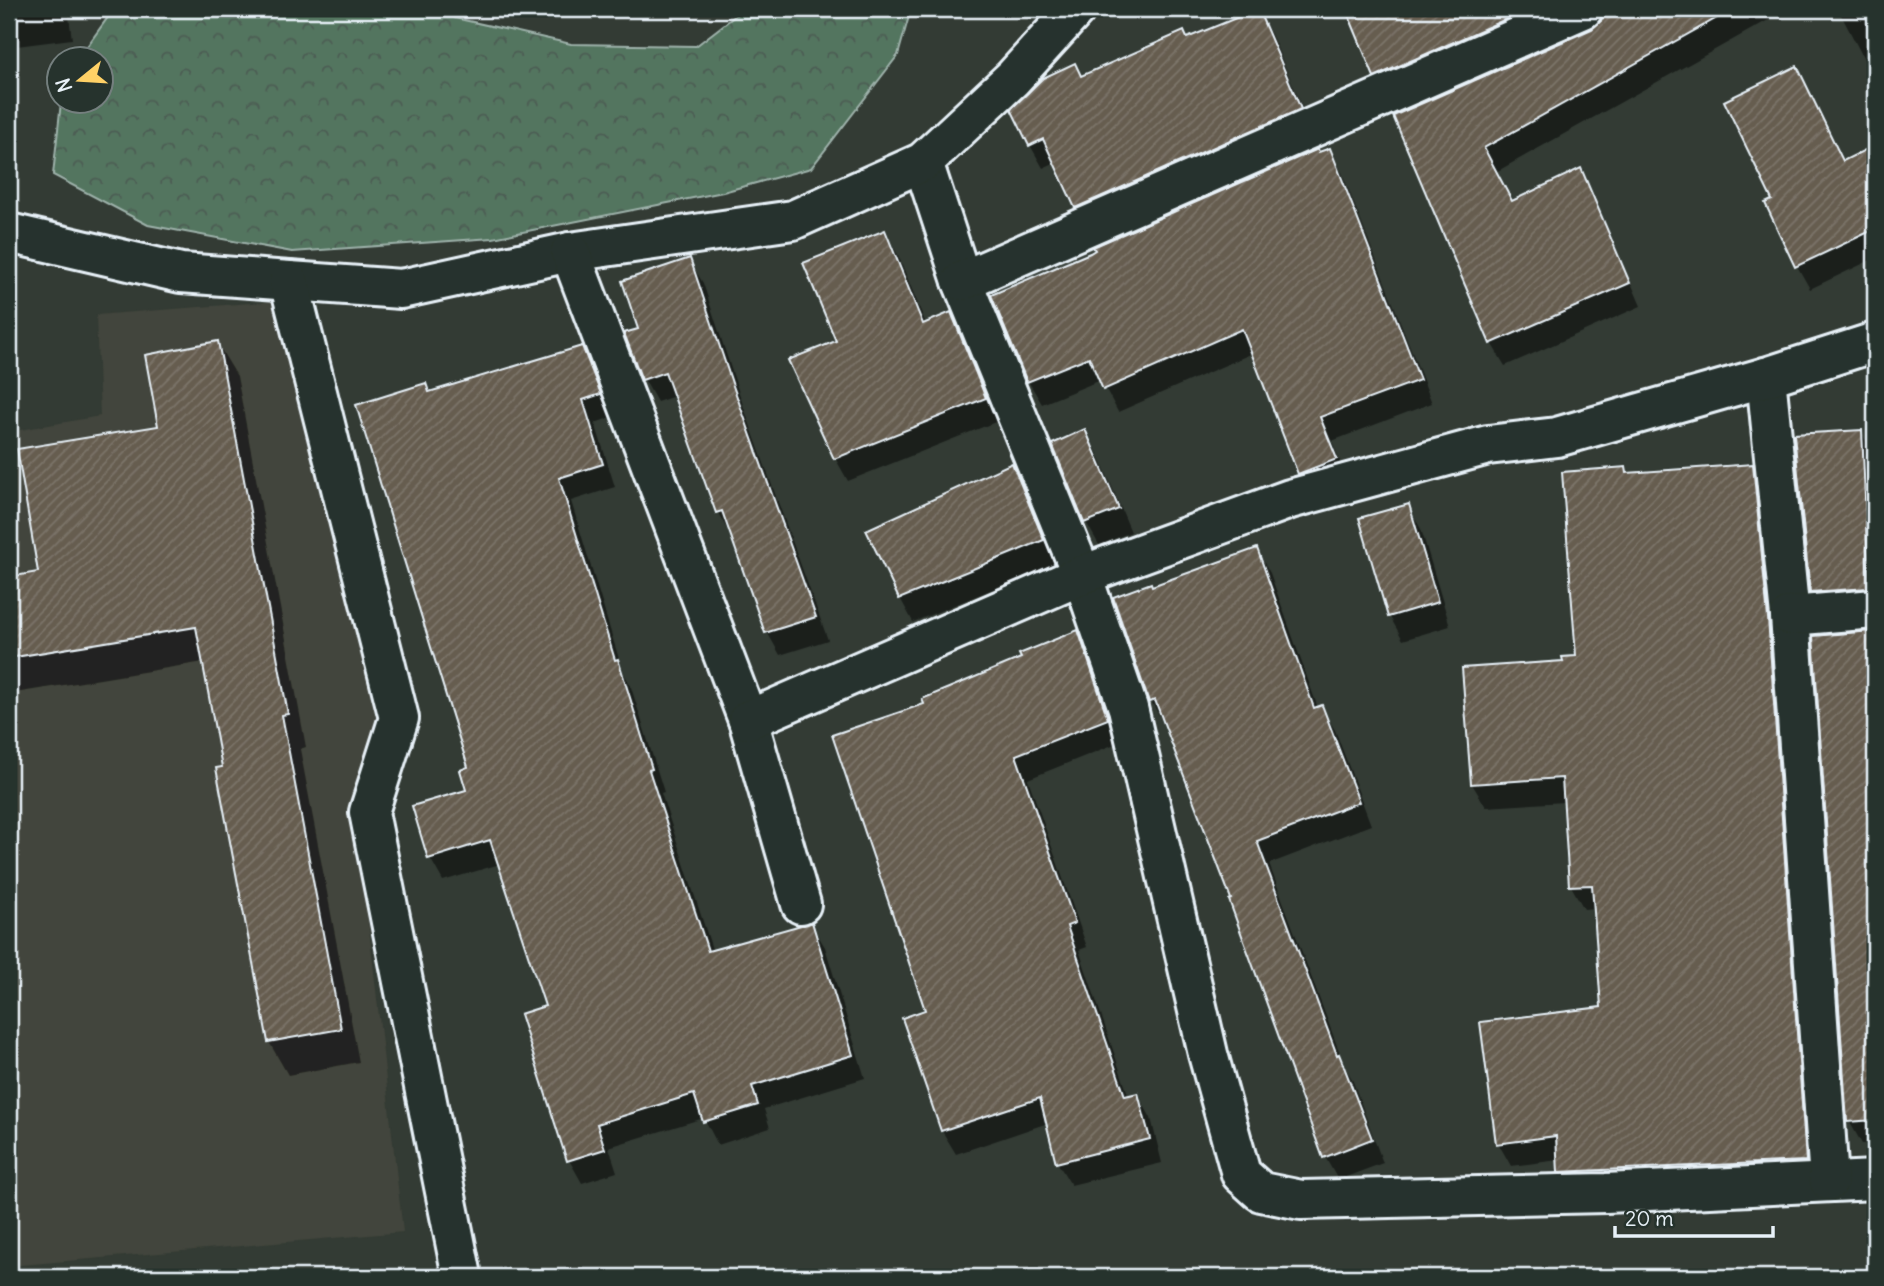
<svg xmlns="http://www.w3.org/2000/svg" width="1884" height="1286" font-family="Delius,sans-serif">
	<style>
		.built { fill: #42453c }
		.forest { fill: url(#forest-crowns); stroke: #9eb2ab; stroke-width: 2 }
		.shadow { fill: #0007 }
		.building { fill: url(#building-hatch); stroke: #e8f1f8; stroke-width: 2 }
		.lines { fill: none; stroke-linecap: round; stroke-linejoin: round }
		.street-casing { stroke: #e8f1f8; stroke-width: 44 }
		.street { stroke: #26332d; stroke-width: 38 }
	</style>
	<defs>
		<pattern id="forest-crowns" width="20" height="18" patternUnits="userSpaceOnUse" patternTransform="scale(1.75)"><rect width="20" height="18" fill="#53745e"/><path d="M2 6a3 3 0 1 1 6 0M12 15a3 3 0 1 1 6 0" fill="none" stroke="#4c5c53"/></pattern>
		<pattern id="building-hatch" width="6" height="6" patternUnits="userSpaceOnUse" patternTransform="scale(1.75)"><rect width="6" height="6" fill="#665d50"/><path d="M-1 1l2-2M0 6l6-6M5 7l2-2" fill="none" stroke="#7c756a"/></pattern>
	</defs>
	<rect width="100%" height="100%" fill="#333b34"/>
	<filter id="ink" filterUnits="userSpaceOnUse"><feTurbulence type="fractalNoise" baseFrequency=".0143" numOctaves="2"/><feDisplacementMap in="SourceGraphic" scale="14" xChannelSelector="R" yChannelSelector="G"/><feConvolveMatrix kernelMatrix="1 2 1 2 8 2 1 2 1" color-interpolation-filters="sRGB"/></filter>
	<g filter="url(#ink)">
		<path class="built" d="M277,301L377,720L356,811L403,1232L9,1266V432L100,416L96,315Z"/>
		<path class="forest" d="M109,9H445L455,18L571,44L696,46L744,9H911L898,55L811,168L723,192L493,238L292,252L148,225L53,175L61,102H102V60L78,59L108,17Z"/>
		<g class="shadow">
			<path d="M9,9H68L72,39L9,47Z"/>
			<path d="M1348,9H1788L1496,172L1512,203L1580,171L1593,194L1641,306L1505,366L1491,343L1395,117L1593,31L1602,22L1606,12L1599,10L1389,99L1376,76Z"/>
			<path d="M1838,9H1875V78L1863,57Z"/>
			<path d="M1257,11L1271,34L1313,132L1090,230L1056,162L1043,168L1030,145L1187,40Z"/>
			<path d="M1797,68L1844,163L1875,147V258L1810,289L1797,266L1774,201Z"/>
			<path d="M1329,150L1342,173L1432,403L1332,441L1348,482L1312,496L1299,473L1253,353L1118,412L1101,380L1042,404L1028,381L1319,154Z"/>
			<path d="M885,232L898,255L926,324L950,314L963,337L998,421L848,481L835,458L838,342Z"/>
			<path d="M689,260L703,283L744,408L828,640L780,655L767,632L731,536L718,513L675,396L657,402L644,379L641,330Z"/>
			<path d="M217,343L237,376L306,747L300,749L359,1062L288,1075L269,1042L204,662L9,694V578L40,573L160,428Z"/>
			<path d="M581,348L595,371L612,417L595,423L615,487L571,501L623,672L630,684L664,792L661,793L713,952L811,924L825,947L865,1078L764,1109L770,1128L718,1145L704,1118L609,1147L617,1172L582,1183L569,1160L547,1007L500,864L443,881L430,858L468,791L470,768L426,385L430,394Z"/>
			<path d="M1085,431L1098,454L1131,532L1099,545L1086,522L1054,445Z"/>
			<path d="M1861,432L1874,455L1875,611L1825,615L1811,592Z"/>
			<path d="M1012,465L1025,488L1056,563L913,622L900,598Z"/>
			<path d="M1752,466L1765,489L1818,1184L1573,1195L1559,1172V1160L1511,1166L1498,1143L1603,1008L1596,908L1584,909L1571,886L1565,802L1486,807L1472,784L1565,663L1578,658L1625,469L1629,475Z"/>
			<path d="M1408,506L1421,529L1450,626L1403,640L1390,617L1361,520Z"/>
			<path d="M1257,550L1270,573L1318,708L1321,707L1335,730L1371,825L1269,864L1345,1067L1352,1079L1383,1163L1338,1180L1325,1157L1234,900L1166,724H1164L1151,701V588Z"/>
			<path d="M1077,632L1090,655L1120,742L1028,779L1087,947L1079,950L1129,1097L1138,1095L1151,1118L1162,1163L1071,1185L1057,1162L1048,1123L956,1154L942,1131L904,1019L928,1011L927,705Z"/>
			<path d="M1872,633L1875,636V1143L1862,1144L1849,1121Z"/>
		</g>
		<g class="building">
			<path d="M1258,9L1301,109L1075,208L1043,139L1029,146L1011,109L1043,78L1075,63L1081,76L1184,31L1187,38Z"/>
			<path d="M1346,9H1529L1374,77Z"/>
			<path d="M1604,9H1733L1484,148L1512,201L1581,168L1630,283L1490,344L1393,116L1592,29L1601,21Z"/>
			<path d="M1797,66L1843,161L1875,145V229L1795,267L1765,203L1772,200L1724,101Z"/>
			<path d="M1330,148L1420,380L1320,417L1337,459L1298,474L1242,329L1103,390L1089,357L1027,382L991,295L1090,253L1095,250L1093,247L1318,149L1319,152Z"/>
			<path d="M885,230L923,324L951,312L986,398L834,459L788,360L836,341L803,263Z"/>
			<path d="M690,258L732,383L816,617L765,633L722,511L716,513L665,372L642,380L624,333L638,329L622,281Z"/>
			<path d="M218,341L288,714L282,715L341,1029L268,1042L216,768L222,767L196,627L9,658V577L38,572L17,449L158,426L145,355Z"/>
			<path d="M582,346L601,394L583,400L603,464L559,478L615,660L618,659L652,769L649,770L708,951L812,922L853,1055L752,1086L758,1105L703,1122L694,1094L597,1124L605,1149L567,1161L520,1014L545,1006L490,840L428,859L412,806L466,790L460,770L468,767L356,405L426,383L429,392Z"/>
			<path d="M1085,429L1119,509L1084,523L1052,444Z"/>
			<path d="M1862,430L1869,588L1810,592L1794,434Z"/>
			<path d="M1012,463L1044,540L899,599L866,530Z"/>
			<path d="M1753,464L1768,618L1806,1161L1558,1172L1556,1136L1496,1144L1480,1022L1601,1007L1592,885L1569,886L1562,778L1471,784L1462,668L1563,661L1562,657L1576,656L1562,472L1626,467L1627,473Z"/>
			<path d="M1409,504L1438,602L1388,617L1359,518Z"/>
			<path d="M1257,548L1314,708L1322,705L1359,802L1257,841L1337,1055L1339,1054L1372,1139L1323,1158L1229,900L1231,899L1155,700L1149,702L1113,597L1151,583L1152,586Z"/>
			<path d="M1078,630L1108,719L1016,755L1075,923L1067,926L1125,1096L1138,1093L1150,1139L1056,1163L1040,1098L941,1131L902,1018L925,1010L832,735L924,704L922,699L1021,658L1019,654Z"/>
			<path d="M1872,631L1875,672V1120L1847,1122L1813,636Z"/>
		</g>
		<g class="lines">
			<g class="street-casing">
				<g id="street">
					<path d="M923,162L962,281L1082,575L1128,708L1208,1054L1241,1174L1261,1192L1301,1200L1606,1193L1875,1180"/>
					<path d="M9,233L181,273L401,289L570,252L793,220L923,162L1013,78L1076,9"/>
					<path d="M570,252L748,720L801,904"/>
					<path d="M289,281L399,718L369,812L461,1271"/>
					<path d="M962,281L1583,9"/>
					<path d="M1766,377L1790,616L1829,1181"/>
					<path d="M1790,616L1875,609"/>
					<path d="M748,720L1082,575L1290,499L1488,445L1557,437L1766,377L1875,342"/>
				</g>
			</g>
			<use href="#street" class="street"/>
		</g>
	</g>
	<rect width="1884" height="1286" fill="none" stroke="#26332d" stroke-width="35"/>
	<rect x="18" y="18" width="1849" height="1251" fill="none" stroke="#e8f1f8" stroke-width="2.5" filter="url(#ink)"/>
	<g transform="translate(80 80) rotate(252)"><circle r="33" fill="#26332d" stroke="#747f7e" stroke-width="2"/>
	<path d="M0-5L12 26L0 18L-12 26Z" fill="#ffd166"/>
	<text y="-10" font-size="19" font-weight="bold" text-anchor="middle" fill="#e8f1f8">N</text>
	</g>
	<path d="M1615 1226v10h158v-10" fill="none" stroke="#e8f1f8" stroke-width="3.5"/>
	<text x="1625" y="1226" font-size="21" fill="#e8f1f8" stroke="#26332d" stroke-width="5" paint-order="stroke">20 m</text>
</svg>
